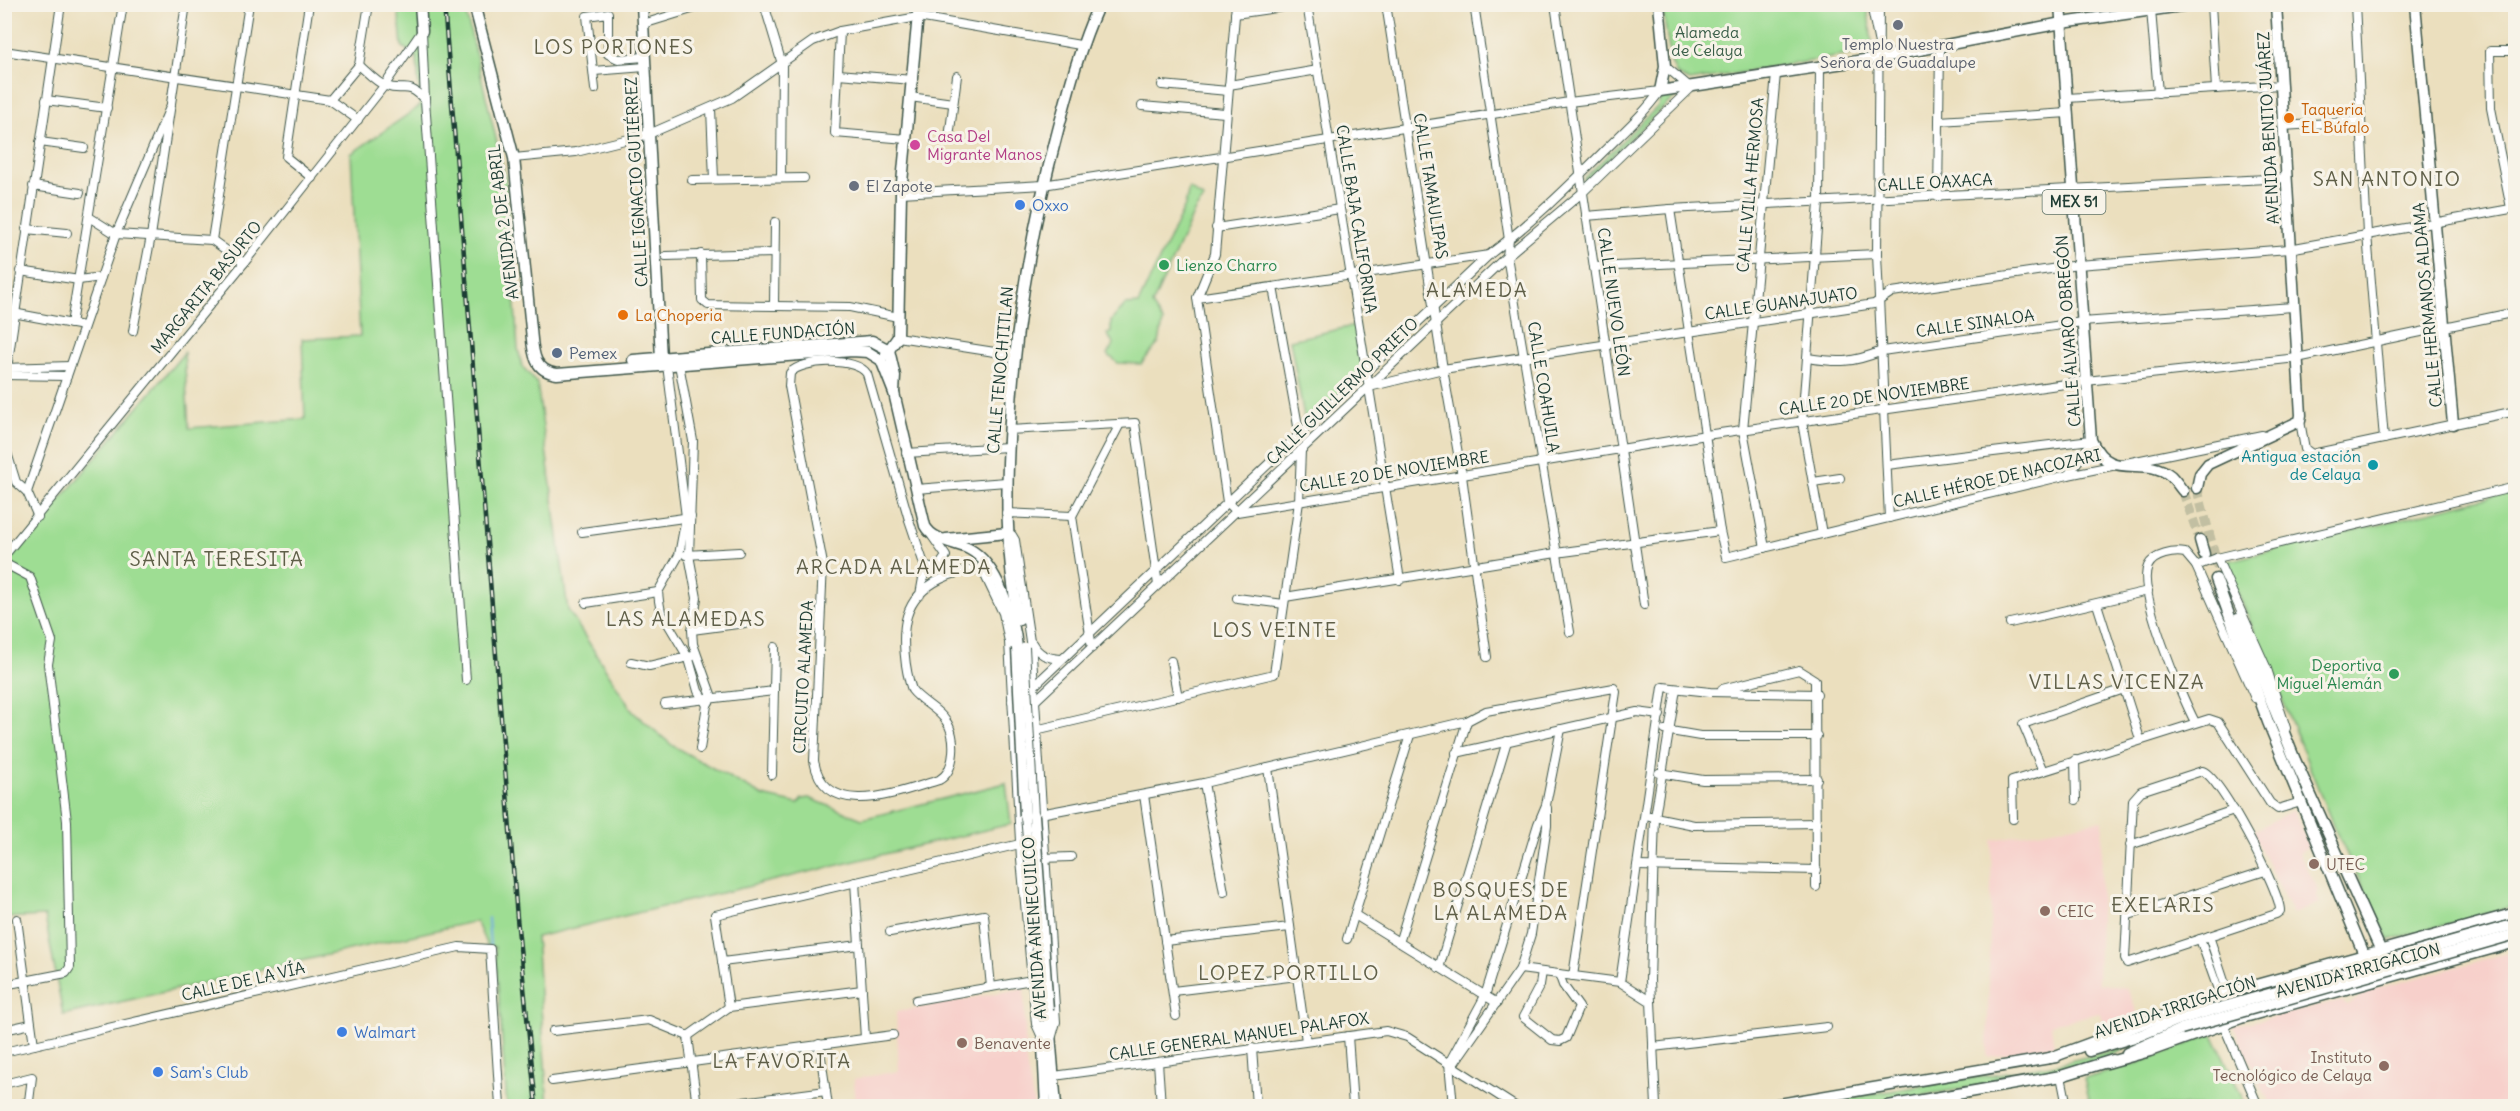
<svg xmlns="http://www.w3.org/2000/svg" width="2520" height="1111" font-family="Delius,sans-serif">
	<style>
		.built { fill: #f7d0cb }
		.green { fill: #9edd93; stroke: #5e8d64; stroke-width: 1.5 }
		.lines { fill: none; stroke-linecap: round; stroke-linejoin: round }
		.stream { stroke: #76abe4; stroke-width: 2 }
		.major-tunnel { stroke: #c2bfa2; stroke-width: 10; stroke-dasharray: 10 5; stroke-linecap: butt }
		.minor-casing { stroke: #3e5549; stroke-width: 10 }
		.major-casing { stroke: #3e5549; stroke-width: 13 }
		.minor { stroke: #fff; stroke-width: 8 }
		.major { stroke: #fff; stroke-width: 10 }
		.rail-casing { stroke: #1f3d34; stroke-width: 4.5 }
		.rail { stroke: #f7f3e8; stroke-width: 2; stroke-dasharray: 7; stroke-linecap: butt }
		.minor-bridge-casing { stroke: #3e5549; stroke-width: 10; stroke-linecap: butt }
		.major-bridge-casing { stroke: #3e5549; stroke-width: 13; stroke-linecap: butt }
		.minor-bridge { stroke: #fff; stroke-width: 8 }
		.major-bridge { stroke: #fff; stroke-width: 10 }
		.worship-dot { fill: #6b7280; stroke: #f7f3e8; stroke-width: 2 }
		.food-dot { fill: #e8710a; stroke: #f7f3e8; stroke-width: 2 }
		.hotel-dot { fill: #d1479c; stroke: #f7f3e8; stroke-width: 2 }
		.shop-dot { fill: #3f7fe0; stroke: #f7f3e8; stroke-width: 2 }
		.leisure-dot { fill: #2e9e5b; stroke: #f7f3e8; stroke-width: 2 }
		.service-dot { fill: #5c6f8a; stroke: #f7f3e8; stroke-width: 2 }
		.culture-dot { fill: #0f9aa8; stroke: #f7f3e8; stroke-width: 2 }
		.education-dot { fill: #8d6e63; stroke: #f7f3e8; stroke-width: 2 }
		.labels { text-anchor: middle; stroke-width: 6; stroke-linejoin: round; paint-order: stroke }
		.shield { fill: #f7f3e8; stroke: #60746a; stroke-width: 1.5 }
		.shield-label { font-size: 15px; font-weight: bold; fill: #1f3d34 }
		.park-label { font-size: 16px; fill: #385d47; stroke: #f7f3e8 }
		.worship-label { font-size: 16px; fill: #5b616d; stroke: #f7f3e8 }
		.food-label { font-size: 16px; fill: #c56008; stroke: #f7f3e8; text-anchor: start }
		.street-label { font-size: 16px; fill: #1f3d34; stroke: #f7f3e8 }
		.hotel-label { font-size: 16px; fill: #b23c85; stroke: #f7f3e8; text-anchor: start }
		.shop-label { font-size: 16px; fill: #366cbe; stroke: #f7f3e8; text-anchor: start }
		.leisure-label { font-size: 16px; fill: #27864d; stroke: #f7f3e8; text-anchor: start }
		.service-label { font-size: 16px; fill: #4e5e75; stroke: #f7f3e8; text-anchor: start }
		.culture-label { font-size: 16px; fill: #0d838f; stroke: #f7f3e8; text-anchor: end }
		.education-label { font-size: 16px; fill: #785e54; stroke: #f7f3e8; text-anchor: start }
		.quarter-label { font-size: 20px; letter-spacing: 1.5px; fill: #606049; stroke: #f7f3e8 }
	</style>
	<rect width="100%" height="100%" fill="#f7f3e8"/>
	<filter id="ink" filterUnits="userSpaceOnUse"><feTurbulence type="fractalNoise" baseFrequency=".0167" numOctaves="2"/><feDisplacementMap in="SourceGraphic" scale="12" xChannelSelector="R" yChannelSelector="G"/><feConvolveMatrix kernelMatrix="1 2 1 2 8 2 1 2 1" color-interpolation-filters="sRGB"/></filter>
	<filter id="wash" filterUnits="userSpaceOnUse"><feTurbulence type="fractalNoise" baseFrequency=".008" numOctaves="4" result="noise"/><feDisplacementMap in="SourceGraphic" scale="24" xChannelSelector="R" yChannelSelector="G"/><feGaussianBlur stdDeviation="1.35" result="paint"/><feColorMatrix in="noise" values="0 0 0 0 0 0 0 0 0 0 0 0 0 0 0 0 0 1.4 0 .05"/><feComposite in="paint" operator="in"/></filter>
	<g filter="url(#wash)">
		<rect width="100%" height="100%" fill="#ebdfbe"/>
		<g class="built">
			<path d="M2293,810L2309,847L2300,852V856L2319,890L2316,894L2320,903L2293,914L2252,832Z"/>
			<path d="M2103,820L2098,983L2127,988L2139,1017L2104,1032L2100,1013L2051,1024L2054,1046L1987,1057L1992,840Z"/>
			<path d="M2515,951V1106H2271L2233,1026L2342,1001L2347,1005L2372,990Z"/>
			<path d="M1024,988L1026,1061L1034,1106H856L854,1079L899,1071L896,1012Z"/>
		</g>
		<g class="green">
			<path d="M398,5H464L506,180L518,349L522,366L537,383L568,610L633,712L673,746L763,796L798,804L802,799L809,798L862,819L1006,783L1011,824L536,937L548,1106H507L495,947L487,946L476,921L63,1015L45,916L5,918V565L184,353L189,428L305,419L302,339L360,336L351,154L420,106L417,58L402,46Z"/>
			<path d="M1662,5H1867L1873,51L1690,81L1677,75L1671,62Z"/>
			<path d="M1680,92L1584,182V178L1658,106L1661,96Z"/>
			<path d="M1189,188L1204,199L1195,210L1152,305L1163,322L1159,343L1141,364L1118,363L1107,354L1114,344L1107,334L1111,332V321L1125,305L1138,304L1185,206Z"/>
			<path d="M1358,325L1365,370L1306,428L1290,340Z"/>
			<path d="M2515,491V906L2389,940L2335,830L2254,630L2224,562Z"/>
			<path d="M2213,1034L2246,1106H2091L2084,1079L2138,1063Z"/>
			<path d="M2134,1045L2092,1064L2003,1082L1858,1106H1798L2058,1064Z"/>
		</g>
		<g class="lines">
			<path class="stream" d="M488,918L490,946"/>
		</g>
	</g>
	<g filter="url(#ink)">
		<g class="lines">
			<g class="major-tunnel">
				<path d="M2197,488L2218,568"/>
				<path d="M2183,491L2200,540"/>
			</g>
			<g class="minor-casing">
				<g id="minor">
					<path d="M309,4L286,157L312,178"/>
					<path d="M764,4L782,64L781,178"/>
					<path d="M1236,4L1215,254L1197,298L1227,502L1237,512L1706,435L2086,381L2297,358L2516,312"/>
					<path d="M1307,4L1400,580"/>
					<path d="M1386,4L1443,369L1462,476L1487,657"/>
					<path d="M1474,4L1509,240L1507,256L1570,632"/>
					<path d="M1555,4L1644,605"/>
					<path d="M1871,4L1878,39"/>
					<path d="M1879,4L1877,254L1889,518"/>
					<path d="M2211,4L2216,89"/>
					<path d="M2355,4L2367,234L2384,439"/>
					<path d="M2151,10L2158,93"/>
					<path d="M1235,14L1304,4"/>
					<path d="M643,24L708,4"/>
					<path d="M422,31L425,100L466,680"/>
					<path d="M840,31L835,133L906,139"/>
					<path d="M4,51L330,100L358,120"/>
					<path d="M359,65C367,72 377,83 386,86C405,93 406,80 425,100"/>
					<path d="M1820,67L1819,203L1802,422L1822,534"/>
					<path d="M594,71L645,67"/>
					<path d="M838,74L913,80"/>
					<path d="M1162,85L1228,91"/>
					<path d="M1229,85L1318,70"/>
					<path d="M595,89L587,16L608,13V54L618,59L645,57"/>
					<path d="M910,97L953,103"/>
					<path d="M2067,98L2281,85"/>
					<path d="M46,100L107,108"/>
					<path d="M330,100L359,65L369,4"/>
					<path d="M1142,106L1225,113"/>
					<path d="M711,109L714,179"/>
					<path d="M1939,121L2068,113"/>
					<path d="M2283,126L2360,121"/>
					<path d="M949,138L957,76"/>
					<path d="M40,142L84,148"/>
					<path d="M514,158L576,152L649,134L732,98L813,41L840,31L918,17L1080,45"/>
					<path d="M692,180L804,178"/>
					<path d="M33,186L80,193"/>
					<path d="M901,193L1043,185L1569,102L1660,91"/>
					<path d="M1938,197L1940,47"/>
					<path d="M2511,208L2491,108L2490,51H2516"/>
					<path d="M1670,209L1720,531L1726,557L2068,475L2262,435"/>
					<path d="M1586,216L1670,209L2286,178"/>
					<path d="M89,217L116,234L212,240L244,263"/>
					<path d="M1216,228L1340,209"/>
					<path d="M26,229L67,233"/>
					<path d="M212,240L249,4"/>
					<path d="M701,254L702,300L708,305L850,307L898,317"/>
					<path d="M666,256L774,253"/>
					<path d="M1594,267L1877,254"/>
					<path d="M20,271L79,280L101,277"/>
					<path d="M1273,287L1300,437"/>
					<path d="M1197,298L1489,255"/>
					<path d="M774,305L775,222"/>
					<path d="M13,313L83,326"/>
					<path d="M71,324L123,4"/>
					<path d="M133,331L151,236L186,4"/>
					<path d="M898,337L1014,355"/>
					<path d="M1807,358C1839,363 1852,363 1882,351L2082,322L2293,307"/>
					<path d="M675,362L679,364L693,441L689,555L697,598L692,630L693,644L712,697L707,705L700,749"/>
					<path d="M670,364L667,365L686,517L679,555L658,592L659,601L661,612L689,659L698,691L707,705"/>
					<path d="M4,368L70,366"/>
					<path d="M4,375L67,376"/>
					<path d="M6,375L61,4"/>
					<path d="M1369,387L1443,369L1874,304L1892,292L2078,265L2289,249L2516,208"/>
					<path d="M2300,421L2305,449L2312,454L2516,411"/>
					<path d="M1009,430L1135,423L1158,585"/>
					<path d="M4,443L16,482L27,492"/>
					<path d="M906,453L1008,447"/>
					<path d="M1887,465L2091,440"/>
					<path d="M2068,475L2092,442"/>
					<path d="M1813,482L1840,478"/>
					<path d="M916,489L1006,482"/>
					<path d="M1006,513L1072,516"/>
					<path d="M1072,516L1092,648"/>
					<path d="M1072,516L1120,424"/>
					<path d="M38,517L27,492L116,234L171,105"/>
					<path d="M582,532L691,517"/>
					<path d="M1007,533L1012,535L1015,540L1032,655L1056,1022L1052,1036"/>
					<path d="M1765,548L1743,430L1776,74"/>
					<path d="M686,555L739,552"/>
					<path d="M4,556L244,263L384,86L422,31"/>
					<path d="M2217,558L2267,669L2286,728"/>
					<path d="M4,563L30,577L52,641L48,664L67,821L70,967L66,973L4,985"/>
					<path d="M2196,566L2217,558L2516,487"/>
					<path d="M925,567L937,569L946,556L932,536"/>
					<path d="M981,567L1003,613L1009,642L1021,859L1036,1024L1041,1035"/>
					<path d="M920,595L925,567L909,520L867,374C857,357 802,359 790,373L789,386L823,564L814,761C825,823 901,791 939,780C956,771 957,736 946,721C938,708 921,702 912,690C905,670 901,636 907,616C917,583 958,566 990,571"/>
					<path d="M1285,597L1556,553L1720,531"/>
					<path d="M1237,598L1284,604"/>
					<path d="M586,603L658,592"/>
					<path d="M2097,604L2140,739"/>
					<path d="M2010,623L2148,591"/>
					<path d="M692,630L745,623"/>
					<path d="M1032,643C1039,655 1047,658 1061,659"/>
					<path d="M1171,661L1178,697"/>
					<path d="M631,662L649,666L693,656"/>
					<path d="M1722,689L1799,670L1815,680L1816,887"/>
					<path d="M1012,701L1034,686L1490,254C1530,224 1567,188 1603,152C1623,132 1644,114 1660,91"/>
					<path d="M665,704L774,691"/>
					<path d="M1013,715L1035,701L1507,256L1583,192L1691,88L1665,66"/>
					<path d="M2195,722C2182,697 2136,590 2148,566C2154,554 2174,551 2185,553L2196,566L2255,698"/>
					<path d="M1665,730L1700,736H1817"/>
					<path d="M1014,735L1274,674L1299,502L1301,450"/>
					<path d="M1456,753L1637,712L1660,715"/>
					<path d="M2075,760L2076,800"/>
					<path d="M1268,768L1306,1041"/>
					<path d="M2043,771L2023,724L2124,689"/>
					<path d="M2202,771C2219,774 2281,892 2280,911L2276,914L2127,963L2125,959L2133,800L2141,791Z"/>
					<path d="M1659,773L1703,780L1817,779"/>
					<path d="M772,775L775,647"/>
					<path d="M1204,783L1224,892"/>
					<path d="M1144,795L1176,1016"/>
					<path d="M1650,816L1694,825L1817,823"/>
					<path d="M1019,818L1204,783L1467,721L1486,711L1614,688L1616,692L1573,976"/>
					<path d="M2013,819L2012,781L2209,719L2218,722L2270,803L2278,809L2301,802"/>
					<path d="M2130,845L2234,810"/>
					<path d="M1042,858L1071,857"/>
					<path d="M1637,866L1817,870"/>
					<path d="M855,882L865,1038"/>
					<path d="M1355,915L1497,1003"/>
					<path d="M2129,915L2265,871"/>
					<path d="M17,919L34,1045"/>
					<path d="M890,932L984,915L991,987"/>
					<path d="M2209,936L2228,993"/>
					<path d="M1347,939L1410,735"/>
					<path d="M2200,939L2220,995"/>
					<path d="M1165,941L1290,927"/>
					<path d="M1399,943L1467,721"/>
					<path d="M722,962L859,945"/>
					<path d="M1439,968L1507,741"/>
					<path d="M1520,969L1620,982L1650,1001"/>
					<path d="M1542,972L1540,985L1523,1017L1552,1040L1560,1041L1566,1038L1579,1007L1563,985L1559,974"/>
					<path d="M1620,982L1663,687L1710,692L1817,694"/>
					<path d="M1173,991L1297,976"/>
					<path d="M916,1000L1032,980"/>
					<path d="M729,1007L715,915L1020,844"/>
					<path d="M2223,1024L2258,1106"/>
					<path d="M4,1030L31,1024"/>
					<path d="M553,1031L649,1020L688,1036L729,1007L862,990"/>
					<path d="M688,1036L697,1106"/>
					<path d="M1348,1036L1353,1106"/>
					<path d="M819,1044L828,1106"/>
					<path d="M1653,1047L1827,1027"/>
					<path d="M1252,1048L1256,1106"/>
					<path d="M4,1052L459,947L490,949L500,1106"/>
					<path d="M1158,1062L1161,1106"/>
					<path d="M1450,1069L1520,969L1531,934L1547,826V808"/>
					<path d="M1054,1076L1386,1031L1407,1037L1515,1106"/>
					<path d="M2061,1076L2067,1106"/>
					<path d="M552,1081L893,1035"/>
					<path d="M4,1084L32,1077L29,1101L17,1106"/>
					<path d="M712,1106L826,1091"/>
					<path d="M1453,1106L1449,1063L1485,996L1538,824L1546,805L1561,729"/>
					<path d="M1656,1106L1650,980L1655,817L1676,689"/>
				</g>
			</g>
			<g class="major-casing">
				<g id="major">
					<path d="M420,4L422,31"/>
					<path d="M474,4L514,158L531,329C533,349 532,371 557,374L852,351L868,352L881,360L883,365L894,393L925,526C933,541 955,542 969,549C997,563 1015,620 1017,648"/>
					<path d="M642,4L661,358"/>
					<path d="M1659,4L1665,66L1660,91L1877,58L2062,23L2195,4"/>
					<path d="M2060,4L2091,440C2111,484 2142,453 2171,476C2175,480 2179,486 2183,491"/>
					<path d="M2415,4L2453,424"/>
					<path d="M886,354L898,337L901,193L919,4"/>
					<path d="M633,360L872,341L889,350L895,376L894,392"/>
					<path d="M2197,488L2200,474L2208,464L2300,421L2301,415L2276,4"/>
					<path d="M946,539L1007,533"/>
					<path d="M2200,540L2204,554"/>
					<path d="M2216,579L2268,722L2375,981"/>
					<path d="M2238,619L2295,760L2381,951"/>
					<path d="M1019,620C1005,553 1006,488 1010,421C1015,324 1031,232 1056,138C1068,92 1079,48 1099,4"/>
					<path d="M1048,1010L1056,1106"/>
					<path d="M1042,1026L1046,1106"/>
					<path d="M2089,1051L2141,1035L2177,1020"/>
					<path d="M2127,1053L2181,1029"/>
					<path d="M2050,1058L2220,995L2516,913"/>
					<path d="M2107,1063L2150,1051L2241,1018L2516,942"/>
					<path d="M1767,1106L2056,1057"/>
					<path d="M1888,1106L2061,1076L2113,1060"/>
				</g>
			</g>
			<use href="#minor" class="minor"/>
			<use href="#major" class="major"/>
			<g class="rail-casing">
				<path id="rail" d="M444,4L517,918L536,1106"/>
			</g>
			<use href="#rail" class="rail"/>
			<g class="minor-bridge-casing">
				<g id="minor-bridge">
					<path d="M1025,647L1034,815"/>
					<path d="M1025,816L1042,1010"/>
				</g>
			</g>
			<g class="major-bridge-casing">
				<g id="major-bridge">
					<path d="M1017,648L1025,816"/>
					<path d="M1034,815L1048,1010"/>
					<path d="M2177,1020L2516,924"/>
					<path d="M2181,1029L2516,934"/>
				</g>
			</g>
			<use href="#minor-bridge" class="minor-bridge"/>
			<use href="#major-bridge" class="major-bridge"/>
		</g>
	</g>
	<g class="worship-dot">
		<circle cx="1898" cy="25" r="6"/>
		<circle cx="854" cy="186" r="6"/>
	</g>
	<g class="food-dot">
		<circle cx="2289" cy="118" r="6"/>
		<circle cx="623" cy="315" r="6"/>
	</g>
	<circle class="hotel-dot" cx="915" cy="145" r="6"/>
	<g class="shop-dot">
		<circle cx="1020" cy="205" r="6"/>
		<circle cx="342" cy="1032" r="6"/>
		<circle cx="158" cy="1072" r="6"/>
	</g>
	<g class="leisure-dot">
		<circle cx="1164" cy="265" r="6"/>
		<circle cx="2394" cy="674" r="6"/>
	</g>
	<circle class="service-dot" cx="557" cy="353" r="6"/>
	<circle class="culture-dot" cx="2373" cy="465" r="6"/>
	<g class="education-dot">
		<circle cx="2314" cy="864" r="6"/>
		<circle cx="2045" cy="911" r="6"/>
		<circle cx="962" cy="1043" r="6"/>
		<circle cx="2384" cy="1066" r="6"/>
	</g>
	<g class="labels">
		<rect class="shield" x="2042.5" y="190" width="63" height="24" rx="4.5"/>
		<g class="shield-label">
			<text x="2074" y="207">MEX 51</text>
		</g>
		<g class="park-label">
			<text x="1707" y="38">Alameda<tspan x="1707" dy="18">de Celaya</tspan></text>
		</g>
		<g class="worship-label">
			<text x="1898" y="50">Templo Nuestra<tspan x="1898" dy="18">Señora de Guadalupe</tspan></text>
			<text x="866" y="192" text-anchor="start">El Zapote</text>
		</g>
		<g class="food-label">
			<text x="2301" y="115">Taqueria<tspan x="2301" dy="18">EL Búfalo</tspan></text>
			<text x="635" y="321">La Choperia</text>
		</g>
		<g class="street-label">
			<text transform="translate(2268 128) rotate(-93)" y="6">AVENIDA BENITO JUÁREZ</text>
			<text transform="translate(636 182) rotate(-93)" y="6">CALLE IGNACIO GUTIÉRREZ</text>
			<text transform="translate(1935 182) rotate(-3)" y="6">CALLE OAXACA</text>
			<text transform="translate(1750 185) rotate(-85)" y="6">CALLE VILLA HERMOSA</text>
			<text transform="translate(1431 186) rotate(81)" y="6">CALLE TAMAULIPAS</text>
			<text transform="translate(1357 219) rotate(81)" y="6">CALLE BAJA CALIFORNIA</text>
			<text transform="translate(503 222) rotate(-97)" y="6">AVENIDA 2 DE ABRIL</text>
			<text transform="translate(206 287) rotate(-51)" y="6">MARGARITA BASURTO</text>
			<text transform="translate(1614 302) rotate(82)" y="6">CALLE NUEVO LEÓN</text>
			<text transform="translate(1781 303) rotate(-8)" y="6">CALLE GUANAJUATO</text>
			<text transform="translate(2427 305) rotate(-95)" y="6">CALLE HERMANOS ALDAMA</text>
			<text transform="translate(1975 323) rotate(-8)" y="6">CALLE SINALOA</text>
			<text transform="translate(2068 331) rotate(-94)" y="6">CALLE ÁLVARO OBREGÓN</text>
			<text transform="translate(783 333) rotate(-4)" y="6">CALLE FUNDACIÓN</text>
			<text transform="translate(1000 370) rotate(-85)" y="6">CALLE TENOCHTITLAN</text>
			<text transform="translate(1544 387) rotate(81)" y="6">CALLE COAHUILA</text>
			<text transform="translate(1342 391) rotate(-44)" y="6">CALLE GUILLERMO PRIETO</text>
			<text transform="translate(1874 396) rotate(-8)" y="6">CALLE 20 DE NOVIEMBRE</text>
			<text transform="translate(1394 471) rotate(-9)" y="6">CALLE 20 DE NOVIEMBRE</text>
			<text transform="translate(1997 478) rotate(-13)" y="6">CALLE HÉROE DE NACOZARI</text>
			<text transform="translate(803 677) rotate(-87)" y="6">CIRCUITO ALAMEDA</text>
			<text transform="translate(1034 928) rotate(-94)" y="6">AVENIDA ANENECUILCO</text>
			<text transform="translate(2358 970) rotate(-15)" y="6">AVENIDA IRRIGACION</text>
			<text transform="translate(243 981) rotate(-13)" y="6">CALLE DE LA VÍA</text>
			<text transform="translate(2175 1007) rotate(-18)" y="6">AVENIDA IRRIGACIÓN</text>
			<text transform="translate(1239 1036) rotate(-8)" y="6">CALLE GENERAL MANUEL PALAFOX</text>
		</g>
		<g class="hotel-label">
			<text x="927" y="142">Casa Del<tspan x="927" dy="18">Migrante Manos</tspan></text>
		</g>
		<g class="shop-label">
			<text x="1032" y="211">Oxxo</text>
			<text x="354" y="1038">Walmart</text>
			<text x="170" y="1078">Sam's Club</text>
		</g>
		<g class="leisure-label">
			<text x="1176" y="271">Lienzo Charro</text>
			<text x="2382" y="671" text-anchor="end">Deportiva<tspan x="2382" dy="18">Miguel Alemán</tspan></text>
		</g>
		<g class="service-label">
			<text x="569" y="359">Pemex</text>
		</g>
		<g class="culture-label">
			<text x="2361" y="462">Antigua estación<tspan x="2361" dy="18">de Celaya</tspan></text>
		</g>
		<g class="education-label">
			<text x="2326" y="870">UTEC</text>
			<text x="2057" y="917">CEIC</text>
			<text x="974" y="1049">Benavente</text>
			<text x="2372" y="1063" text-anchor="end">Instituto<tspan x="2372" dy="18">Tecnológico de Celaya</tspan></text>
		</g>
		<g class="quarter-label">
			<text x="614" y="54">LOS PORTONES</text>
			<text x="2387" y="186">SAN ANTONIO</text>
			<text x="1477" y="297">ALAMEDA</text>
			<text x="217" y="566">SANTA TERESITA</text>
			<text x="894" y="574">ARCADA ALAMEDA</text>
			<text x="686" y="626">LAS ALAMEDAS</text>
			<text x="1275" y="637">LOS VEINTE</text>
			<text x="2117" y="689">VILLAS VICENZA</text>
			<text x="1501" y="897">BOSQUES DE<tspan x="1501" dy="23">LA ALAMEDA</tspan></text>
			<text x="2163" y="912">EXELARIS</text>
			<text x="1289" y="980">LOPEZ PORTILLO</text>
			<text x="782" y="1068">LA FAVORITA</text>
		</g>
	</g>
	<rect width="2520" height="1111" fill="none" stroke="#f7f3e8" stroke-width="24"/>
</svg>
